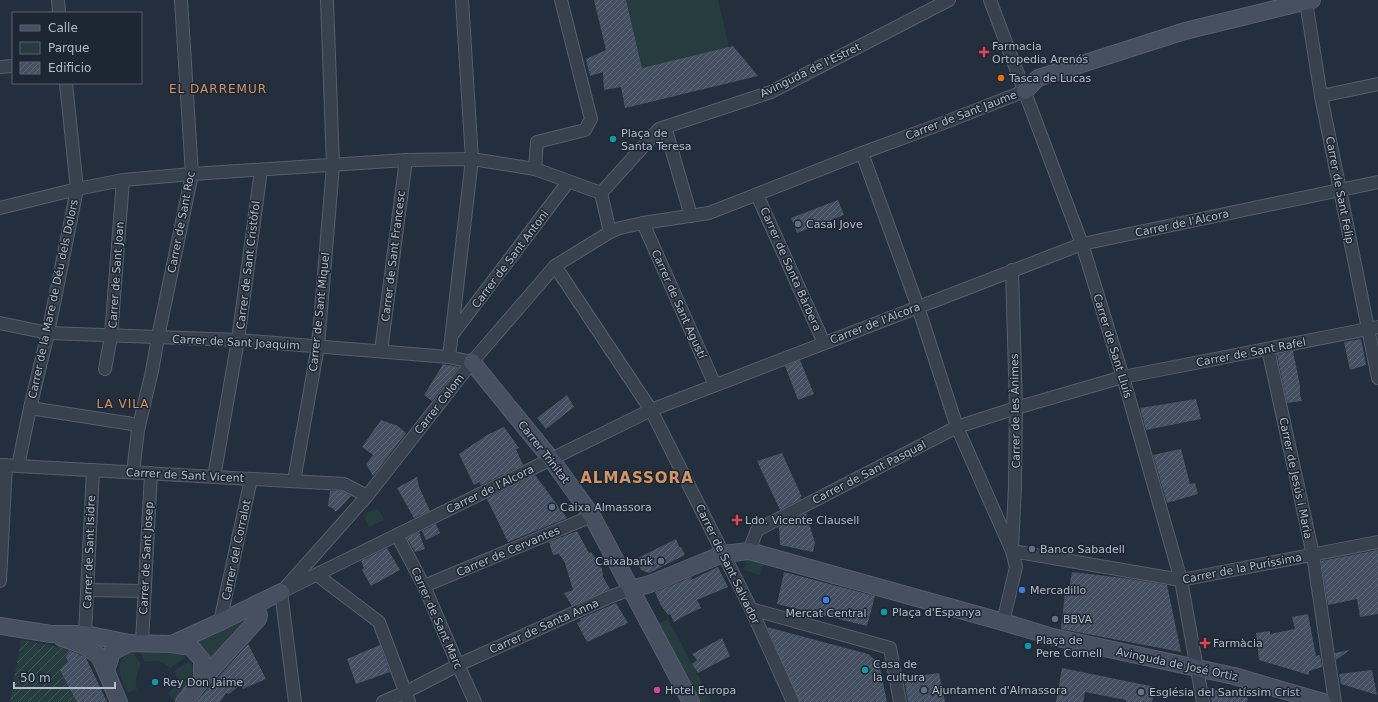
<svg xmlns="http://www.w3.org/2000/svg" width="1378" height="702" font-family="'DejaVu Sans',sans-serif">
	<style>
		.green { fill: #263c3f }
		.garden { fill: url(#garden-furrows) }
		.building { fill: url(#building-hatch) }
		.lines { fill: none; stroke-linecap: round; stroke-linejoin: round }
		.street-casing { stroke: #565f6c; stroke-width: 14 }
		.secondary-casing { stroke: #565f6c; stroke-width: 18 }
		.street { stroke: #38414e; stroke-width: 12 }
		.secondary { stroke: #465061; stroke-width: 16 }
		.health-dot { fill: #e0444e; stroke: #1d2633; stroke-width: 1.5 }
		.food-dot { fill: #e8710a; stroke: #1d2633; stroke-width: 1.5 }
		.culture-dot { fill: #0f9aa8; stroke: #1d2633; stroke-width: 1.5 }
		.service-dot { fill: #5c6f8a; stroke: #1d2633; stroke-width: 1.5 }
		.shop-dot { fill: #3f7fe0; stroke: #1d2633; stroke-width: 1.5 }
		.hotel-dot { fill: #d1479c; stroke: #1d2633; stroke-width: 1.5 }
		.worship-dot { fill: #6b7280; stroke: #1d2633; stroke-width: 1.5 }
		.labels { text-anchor: middle; stroke-width: 3; stroke-linejoin: round; paint-order: stroke }
		.poi-label { font-size: 11px; fill: #b4bcc9; stroke: #1d2633; text-anchor: start }
		.street-label { font-size: 11px; fill: #b4bcc9; stroke: #1d2633 }
		.neighbourhood-label { font-size: 12px; letter-spacing: 1px; fill: #d59563; stroke: #1d2633 }
		.district-label { font-size: 15px; font-weight: bold; letter-spacing: 1px; fill: #d59563; stroke: #1d2633 }
	</style>
	<defs>
		<pattern id="garden-furrows" width="10" height="10" patternUnits="userSpaceOnUse"><rect width="10" height="10" fill="#263c3f"/><path d="M-1 1l2-2M0 10L10 0M9 11l2-2" fill="none" stroke="#435659"/></pattern>
		<pattern id="building-hatch" width="6" height="6" patternUnits="userSpaceOnUse"><rect width="6" height="6" fill="#455162"/><path d="M-1 1l2-2M0 6l6-6M5 7l2-2" fill="none" stroke="#5d6877"/></pattern>
	</defs>
	<rect width="100%" height="100%" fill="#242f3e"/>
	<g class="green">
		<path d="M626,0H718L729,47L642,68Z"/>
		<path d="M378,508L384,520L369,527L363,515Z"/>
		<path d="M747,560L764,564L760,575L743,570Z"/>
		<path d="M255,614L211,668L206,651L195,639Z"/>
		<path d="M668,619L712,702H701L659,623Z"/>
		<path d="M139,651L181,653L186,657L170,668C163,660 154,660 145,662Z"/>
		<path d="M133,652L141,665C137,673 134,680 137,689L128,693C124,684 115,669 122,659C125,656 129,654 133,652Z"/>
		<path d="M190,661C199,676 183,690 174,701L168,694C174,687 180,681 174,671Z"/>
	</g>
	<path class="garden" d="M21,640L82,651L107,702H10Z"/>
	<g class="building">
		<path d="M594,0H626L642,68L733,46L758,76L625,108L621,87L604,90L603,72L590,76L586,59L606,50Z"/>
		<path d="M838,200L844,215L797,233L791,218Z"/>
		<path d="M1361,339L1366,365L1350,370L1344,342Z"/>
		<path d="M1293,351L1300,386V395L1302,401L1287,403L1277,354Z"/>
		<path d="M800,360L814,394L798,400L785,366Z"/>
		<path d="M442,364L459,367L432,401L424,395L442,366Z"/>
		<path d="M567,395L574,407L546,429L537,418Z"/>
		<path d="M1196,399L1201,419L1146,430L1140,408Z"/>
		<path d="M381,420L398,426L406,433L373,476L366,464L373,455L362,447Z"/>
		<path d="M504,427L519,448L516,449L523,465L481,485L479,482L474,485L459,454L487,435Z"/>
		<path d="M1181,449L1190,484L1195,483L1198,494L1167,503L1153,455Z"/>
		<path d="M782,453L802,497H800L801,499L780,510L757,461Z"/>
		<path d="M535,475L567,518L508,542L487,499Z"/>
		<path d="M417,477L419,487L430,511L414,518L397,488Z"/>
		<path d="M330,491H342L351,496L336,512L332,508L328,506Z"/>
		<path d="M806,513L815,543L813,552L780,545L779,527Z"/>
		<path d="M436,524L440,533L426,540L422,531Z"/>
		<path d="M577,531L589,553L591,552L602,569L603,577L610,589L572,606L564,593L573,590L565,563L559,554L553,555L549,542Z"/>
		<path d="M419,532L425,549L415,552L407,538Z"/>
		<path d="M676,539L679,547H681L685,555L649,573L641,570L636,559Z"/>
		<path d="M387,548L400,570L371,586L362,570L364,568L361,561Z"/>
		<path d="M1378,550V614L1360,617L1357,599L1328,605L1321,561Z"/>
		<path d="M718,567L728,587L697,600L701,608L686,615L674,622L670,614L668,615L660,604L655,592L692,577L691,580Z"/>
		<path d="M784,572L875,596L867,626L777,604Z"/>
		<path d="M1072,572L1123,578L1167,585L1181,652L1061,629L1065,593H1068Z"/>
		<path d="M616,603L628,623L587,642L577,623L581,621L580,619Z"/>
		<path d="M1308,614L1316,656L1320,655L1322,667L1309,671V675L1259,660L1256,633L1270,631V634L1295,629L1292,617Z"/>
		<path d="M767,627L868,654L879,663L887,702H800Z"/>
		<path d="M722,638L730,656L698,673L692,664L697,660L692,654Z"/>
		<path d="M248,644L266,679L243,689L241,684L229,694L226,693L220,702H196Z"/>
		<path d="M380,645L390,672L356,684L347,659Z"/>
		<path d="M1350,650L1336,660L1335,653Z"/>
		<path d="M70,651L81,655L86,658L107,702H77L60,670L68,662L66,656Z"/>
		<path d="M1062,668L1155,687L1152,702H1126V700L1085,692L1083,702H1056Z"/>
		<path d="M1372,670L1377,695L1341,684L1339,674Z"/>
		<path d="M939,673L945,702H908L904,678Z"/>
		<path d="M1208,688L1248,698L1247,702H1212Z"/>
	</g>
	<g class="lines">
		<g class="street-casing">
			<g id="street">
				<path d="M58,0L59,13"/>
				<path d="M990,0L1082,244L1123,377L1181,580L1203,702"/>
				<path d="M1306,2L1321,96L1378,378"/>
				<path d="M0,67L13,66"/>
				<path d="M1321,96L1378,84"/>
				<path d="M665,127L691,216"/>
				<path d="M862,153L918,307L957,427L1012,551L1016,567L1003,622"/>
				<path d="M535,169L537,142L585,130L591,119L561,0"/>
				<path d="M601,193L610,232"/>
				<path d="M757,195L824,343"/>
				<path d="M0,208L77,189L123,180L192,174L406,160L472,159L535,169L601,193L659,129L771,92L949,0"/>
				<path d="M643,223L715,385"/>
				<path d="M555,266L651,410L751,609L793,702"/>
				<path d="M1012,270L1016,408L1015,486L1012,548"/>
				<path d="M0,323L48,333L238,340L449,357L472,362"/>
				<path d="M452,335L568,182"/>
				<path d="M1268,349L1313,555L1335,702"/>
				<path d="M381,351L406,160"/>
				<path d="M449,357L472,159L462,0"/>
				<path d="M105,369L111,336L123,180"/>
				<path d="M30,408L139,425"/>
				<path d="M0,465L344,484L367,496"/>
				<path d="M18,466L30,408L48,333L77,189L66,83"/>
				<path d="M133,472L138,430L152,371L158,337L192,174L181,0"/>
				<path d="M214,477L238,340L261,170"/>
				<path d="M294,481L318,346L333,166L327,0"/>
				<path d="M397,535L424,586L458,665L475,702"/>
				<path d="M749,551L757,530L957,427L1016,408L1123,377L1378,327"/>
				<path d="M1012,551L1181,580L1378,542"/>
				<path d="M317,575L379,622L409,702"/>
				<path d="M0,581L6,465"/>
				<path d="M424,586L592,516"/>
				<path d="M286,587L367,496L472,362L555,266L610,232L620,228L643,223L709,213L862,153L938,125L1025,91"/>
				<path d="M88,590L145,591"/>
				<path d="M281,592L651,410L1082,244L1378,182"/>
				<path d="M281,592L295,702"/>
				<path d="M751,609L890,648L900,702"/>
				<path d="M220,622L251,479"/>
				<path d="M85,634L93,470"/>
				<path d="M142,642L151,473"/>
				<path d="M383,702L406,692L458,665L607,598L631,589"/>
			</g>
		</g>
		<g class="secondary-casing">
			<g id="secondary">
				<path d="M1025,91L1038,78L1185,31L1312,0"/>
				<path d="M472,362L551,459L592,516L691,702"/>
				<path d="M631,589L650,584L723,554L749,551L1003,622L1053,637L1234,676L1323,702"/>
				<path d="M0,626L51,634H85L130,643"/>
				<path d="M62,638L85,646L99,656L106,671"/>
				<path d="M172,644L220,622L281,592"/>
				<path d="M202,680L258,619L259,615L255,605"/>
				<path d="M119,702L106,671L112,652L130,643L172,644L191,647L202,660V680L184,702"/>
			</g>
		</g>
		<use href="#street" class="street"/>
		<use href="#secondary" class="secondary"/>
	</g>
	<g class="health-dot">
		<path d="M982 46h4v4h4v4h-4v4h-4v-4h-4v-4h4z"/>
		<path d="M735 514h4v4h4v4h-4v4h-4v-4h-4v-4h4z"/>
		<path d="M1203 637h4v4h4v4h-4v4h-4v-4h-4v-4h4z"/>
	</g>
	<circle class="food-dot" cx="1001" cy="78" r="4"/>
	<g class="culture-dot">
		<circle cx="613" cy="139" r="4"/>
		<circle cx="884" cy="612" r="4"/>
		<circle cx="1028" cy="646" r="4"/>
		<circle cx="865" cy="670" r="4"/>
		<circle cx="155" cy="682" r="4"/>
	</g>
	<g class="service-dot">
		<circle cx="798" cy="224" r="4"/>
		<circle cx="552" cy="507" r="4"/>
		<circle cx="1032" cy="549" r="4"/>
		<circle cx="661" cy="561" r="4"/>
		<circle cx="1055" cy="619" r="4"/>
		<circle cx="924" cy="690" r="4"/>
	</g>
	<g class="shop-dot">
		<circle cx="1022" cy="590" r="4"/>
		<circle cx="826" cy="600" r="4"/>
	</g>
	<circle class="hotel-dot" cx="657" cy="690" r="4"/>
	<circle class="worship-dot" cx="1141" cy="692" r="4"/>
	<g class="labels">
		<g class="poi-label">
			<text x="992" y="50">Farmacia<tspan x="992" dy="13">Ortopedia Arenós</tspan></text>
			<text x="1009" y="82">Tasca de Lucas</text>
			<text x="621" y="137">Plaça de<tspan x="621" dy="13">Santa Teresa</tspan></text>
			<text x="806" y="228">Casal Jove</text>
			<text x="560" y="511">Caixa Almassora</text>
			<text x="745" y="524">Ldo. Vicente Clausell</text>
			<text x="1040" y="553">Banco Sabadell</text>
			<text x="653" y="565" text-anchor="end">Caixabank</text>
			<text x="1030" y="594">Mercadillo</text>
			<text x="892" y="616">Plaça d'Espanya</text>
			<text x="826" y="617" text-anchor="middle">Mercat Central</text>
			<text x="1063" y="623">BBVA</text>
			<text x="1036" y="644">Plaça de<tspan x="1036" dy="13">Pere Cornell</tspan></text>
			<text x="1213" y="647">Farmàcia</text>
			<text x="873" y="668">Casa de<tspan x="873" dy="13">la cultura</tspan></text>
			<text x="163" y="686">Rey Don Jaime</text>
			<text x="665" y="694">Hotel Europa</text>
			<text x="932" y="694">Ajuntament d'Almassora</text>
			<text x="1149" y="696">Església del Santíssim Crist</text>
		</g>
		<g class="street-label">
			<text transform="translate(810 70) rotate(-26)" y="4">Avinguda de l'Estret</text>
			<text transform="translate(961 115) rotate(-21)" y="4">Carrer de Sant Jaume</text>
			<text transform="translate(1340 190) rotate(79)" y="4">Carrer de Sant Felip</text>
			<text transform="translate(181 222) rotate(-79)" y="4">Carrer de Sant Roc</text>
			<text transform="translate(1182 223) rotate(-12)" y="4">Carrer de l'Alcora</text>
			<text transform="translate(393 256) rotate(-83)" y="4">Carrer de Sant Francesc</text>
			<text transform="translate(510 259) rotate(-53)" y="4">Carrer de Sant Antoni</text>
			<text transform="translate(248 265) rotate(-83)" y="4">Carrer de Sant Cristòfol</text>
			<text transform="translate(791 269) rotate(66)" y="4">Carrer de Santa Bàrbera</text>
			<text transform="translate(116 275) rotate(-86)" y="4">Carrer de Sant Joan</text>
			<text transform="translate(53 299) rotate(-78)" y="4">Carrer de la Mare de Déu dels Dolors</text>
			<text transform="translate(679 304) rotate(66)" y="4">Carrer de Sant Agustí</text>
			<text transform="translate(319 312) rotate(-84)" y="4">Carrer de Sant Miquel</text>
			<text transform="translate(875 323) rotate(-21)" y="4">Carrer de l'Alcora</text>
			<text transform="translate(236 342) rotate(3)" y="4">Carrer de Sant Joaquim</text>
			<text transform="translate(1113 346) rotate(73)" y="4">Carrer de Sant Lluís</text>
			<text transform="translate(1251 352) rotate(-11)" y="4">Carrer de Sant Rafel</text>
			<text transform="translate(439 404) rotate(-52)" y="4">Carrer Colom</text>
			<text transform="translate(1015 411) rotate(-91)" y="4">Carrer de les Ànimes</text>
			<text transform="translate(544 452) rotate(52)" y="4">Carrer Trinitat</text>
			<text transform="translate(869 472) rotate(-27)" y="4">Carrer de Sant Pasqual</text>
			<text transform="translate(185 475) rotate(3)" y="4">Carrer de Sant Vicent</text>
			<text transform="translate(1296 478) rotate(78)" y="4">Carrer de Jesús i Maria</text>
			<text transform="translate(490 489) rotate(-26)" y="4">Carrer de l'Alcora</text>
			<text transform="translate(236 550) rotate(-78)" y="4">Carrer del Corralot</text>
			<text transform="translate(508 551) rotate(-23)" y="4">Carrer de Cervantes</text>
			<text transform="translate(89 552) rotate(-88)" y="4">Carrer de Sant Isidre</text>
			<text transform="translate(146 558) rotate(-87)" y="4">Carrer de Sant Josep</text>
			<text transform="translate(728 564) rotate(64)" y="4">Carrer de Sant Salvador</text>
			<text transform="translate(1242 568) rotate(-11)" y="4">Carrer de la Puríssima</text>
			<text transform="translate(437 618) rotate(66)" y="4">Carrer de Sant Marc</text>
			<text transform="translate(544 626) rotate(-24)" y="4">Carrer de Santa Anna</text>
			<text transform="translate(1177 664) rotate(12)" y="4">Avinguda de José Ortiz</text>
		</g>
		<g class="neighbourhood-label">
			<text x="218" y="93">EL DARREMUR</text>
			<text x="123" y="408">LA VILA</text>
		</g>
		<g class="district-label">
			<text x="637" y="483">ALMASSORA</text>
		</g>
	</g>
	<rect x="12" y="12" width="130" height="72" fill="#1d2633" stroke="#59626f"/>
	<rect x="20" y="25" width="20" height="6" fill="#465061" stroke="#59626f"/>
	<text x="48" y="32" font-size="12" fill="#b4bcc9">Calle</text>
	<rect x="20" y="42" width="20" height="12" fill="#263c3f" stroke="#59626f"/>
	<text x="48" y="52" font-size="12" fill="#b4bcc9">Parque</text>
	<rect x="20" y="62" width="20" height="12" fill="url(#building-hatch)" stroke="#59626f"/>
	<text x="48" y="72" font-size="12" fill="#b4bcc9">Edificio</text>
	<path d="M14 682v6h101v-6" fill="none" stroke="#b4bcc9" stroke-width="2"/>
	<text x="20" y="682" font-size="12" fill="#b4bcc9" stroke="#1d2633" stroke-width="3" paint-order="stroke">50 m</text>
</svg>
